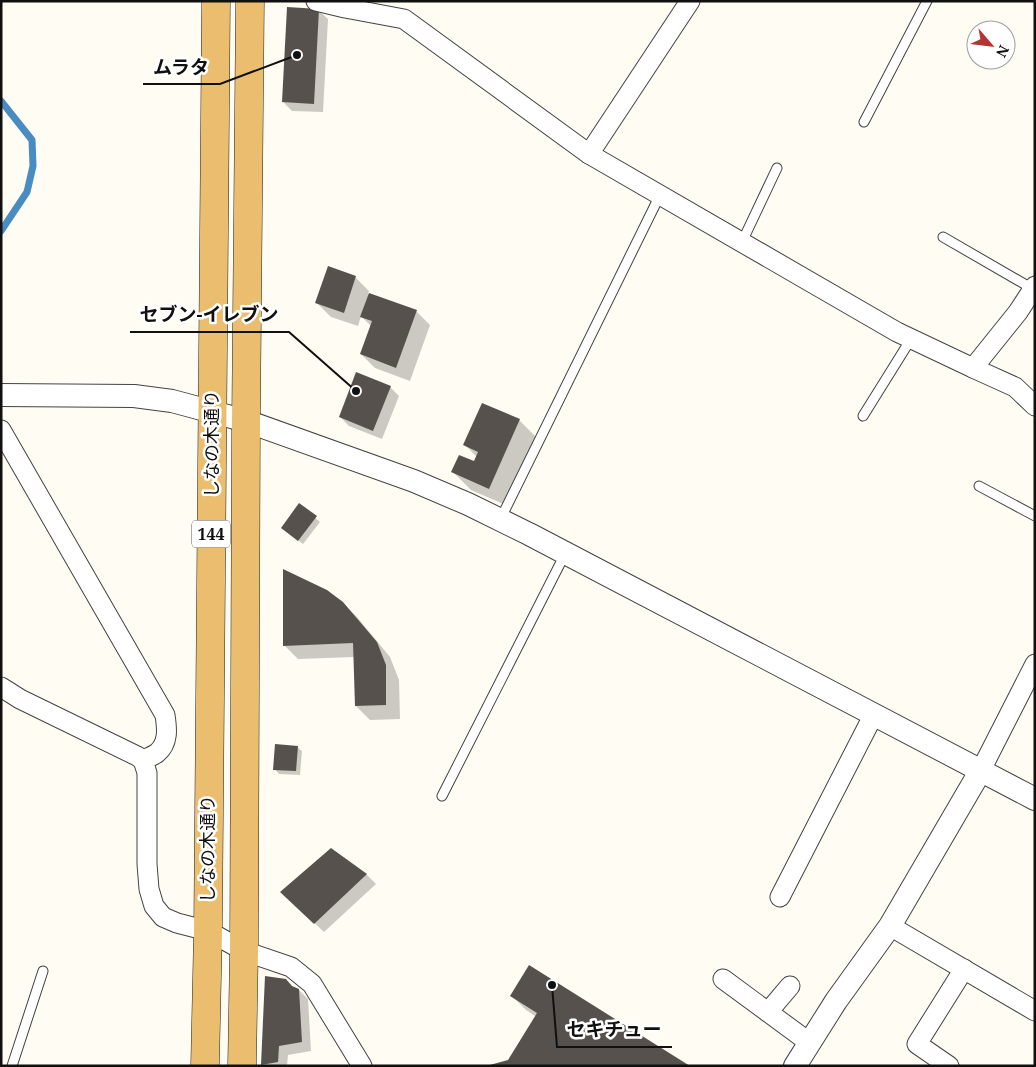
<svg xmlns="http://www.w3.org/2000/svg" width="1036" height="1067" font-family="'Noto Serif','Noto Sans JP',serif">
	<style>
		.shadow { fill: #0003 }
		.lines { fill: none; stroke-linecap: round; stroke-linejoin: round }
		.stream { stroke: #498cc2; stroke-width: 7 }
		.building { fill: #57514d }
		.service-casing { stroke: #434343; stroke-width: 11 }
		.minor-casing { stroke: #434343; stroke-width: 21 }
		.tertiary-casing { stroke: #434343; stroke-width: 24 }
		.trunk-casing { stroke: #212121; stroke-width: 29 }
		.service { stroke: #fff; stroke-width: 9 }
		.minor { stroke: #fff; stroke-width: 19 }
		.tertiary { stroke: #fff; stroke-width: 22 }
		.trunk { stroke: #eabe6e; stroke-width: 28 }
		.labels { text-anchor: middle; stroke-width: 5; stroke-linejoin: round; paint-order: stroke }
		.shield { fill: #fff; stroke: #585858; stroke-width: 1 }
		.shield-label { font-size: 16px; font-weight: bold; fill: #101010 }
		.street-label { font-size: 18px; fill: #101010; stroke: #fff }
		.leader { fill: none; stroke: #101010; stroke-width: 2 }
		.callout-dot { fill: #101010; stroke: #fff; stroke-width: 2 }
		.callout-label { font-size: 19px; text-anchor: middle; font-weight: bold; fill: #101010; stroke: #fff; stroke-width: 5; stroke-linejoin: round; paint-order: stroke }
	</style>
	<rect width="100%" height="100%" fill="#fefcf3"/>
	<g class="shadow">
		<path d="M318,10L328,19L323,112L292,111L283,102Z"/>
		<path d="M355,277L369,291L368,294L416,311L430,325L410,381L375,368L361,354L371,326L361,316L358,326L331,317L317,303Z"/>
		<path d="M390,387L399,396L382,439L349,426L340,417Z"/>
		<path d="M519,420L538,439L508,506L471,490L453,472L474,463L477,457L465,445Z"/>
		<path d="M300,505L320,522L303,544L287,532Z"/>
		<path d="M342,603L357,617L390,657L399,680L400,719L370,720L356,706L355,657L298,659L284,645Z"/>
		<path d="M297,747L302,751L300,775L279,774L275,769Z"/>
		<path d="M331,849L367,875L376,884L324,932L291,901Z"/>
		<path d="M293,988L299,990L308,999L311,1051L288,1055L287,1066H264L263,1064Z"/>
		<path d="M512,996L688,1066L509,1061L537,1017L526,1010Z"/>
	</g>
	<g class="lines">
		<path class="stream" d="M1,101L32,140L33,166L27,192L1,231"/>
	</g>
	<g class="building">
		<path d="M287,7L319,9L314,104L282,102Z"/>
		<path d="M328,266L356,276L344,313L315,303Z"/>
		<path d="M369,293L417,310L396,368L360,354L372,321L360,317Z"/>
		<path d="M356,372L391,386L373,431L339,417Z"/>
		<path d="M482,403L520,419L489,489L451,472L459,455L474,461L478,452L463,445Z"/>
		<path d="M299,503L317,516L298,541L281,528Z"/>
		<path d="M283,569L327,590L343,602L377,642L386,665V705L355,706L353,643L283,646Z"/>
		<path d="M275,744L298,746L296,771L273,770Z"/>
		<path d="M331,848L367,874L314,924L280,892Z"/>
		<path d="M529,965L690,1066H486L508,1060L537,1013L510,996Z"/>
		<path d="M265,976L286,979L292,986L299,989L302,1042L279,1046L278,1062L261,1065Z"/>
	</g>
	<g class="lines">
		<g class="service-casing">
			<g id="service">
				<path d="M864,122L927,1"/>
				<path d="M943,237L1033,289"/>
				<path d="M742,242L777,168"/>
				<path d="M863,416L911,339"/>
				<path d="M979,486L1035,516"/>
				<path d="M500,520L660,195"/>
				<path d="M442,796L565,554"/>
				<path d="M12,1066L43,971"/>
			</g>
		</g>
		<g class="minor-casing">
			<g id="minor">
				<path d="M316,1L345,8L404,19L589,154L897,332L973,368L1018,312L1035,286"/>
				<path d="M589,154L690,1"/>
				<path d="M973,368L1015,387L1035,406"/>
				<path d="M1,430L165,715C167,728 169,743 157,753C153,756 147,758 143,760"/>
				<path d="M1,687L20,699L137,756L143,760L147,773V864L149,889L154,906L163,917L177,923L208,931L244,951L291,967L312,984L362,1066"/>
				<path d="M981,770L1035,664"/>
				<path d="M780,897L874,714"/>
				<path d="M890,926L1035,1011"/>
				<path d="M723,979L810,1043"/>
				<path d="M768,1012L790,986"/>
				<path d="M949,1066L917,1044L964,969"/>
			</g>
		</g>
		<g class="tertiary-casing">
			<g id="tertiary">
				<path d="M1,395L134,396L172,401L187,405L246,421L414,481L468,504L529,534L1035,799"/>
				<path d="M795,1066L836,1001L890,926L981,770"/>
			</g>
		</g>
		<g class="trunk-casing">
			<g id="trunk">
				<path d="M205,1066L208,931L216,1"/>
				<path d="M242,1066L244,951L246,421L250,1"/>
			</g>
		</g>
		<use href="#service" class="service"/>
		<use href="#minor" class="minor"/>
		<use href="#tertiary" class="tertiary"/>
		<use href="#trunk" class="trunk"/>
	</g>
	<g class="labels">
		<rect class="shield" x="192" y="520.5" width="38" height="27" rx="4"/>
		<g class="shield-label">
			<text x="211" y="540">144</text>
		</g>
		<g class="street-label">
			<text transform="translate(212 444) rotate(-90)" y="6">しなの木通り</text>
			<text transform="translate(208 849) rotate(-90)" y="6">しなの木通り</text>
		</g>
	</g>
	<path class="leader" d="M297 55L220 84H143M356 391L289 332H130M552 985L557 1047H672"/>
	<g class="callout-dot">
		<circle cx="297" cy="55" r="5"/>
		<circle cx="356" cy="391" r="5"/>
		<circle cx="552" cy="985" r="5"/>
	</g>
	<g class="callout-label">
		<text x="181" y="74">ムラタ</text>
		<text x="209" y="321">セブン-イレブン</text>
		<text x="614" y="1036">セキチュー</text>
	</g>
	<rect width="1036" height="1067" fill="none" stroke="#101010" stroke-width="5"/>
	<g transform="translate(991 45) rotate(118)"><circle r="24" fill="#ffffff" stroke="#9f9f9f"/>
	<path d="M0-4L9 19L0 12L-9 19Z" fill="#b43333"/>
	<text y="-8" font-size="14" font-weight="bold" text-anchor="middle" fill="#101010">N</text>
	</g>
</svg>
